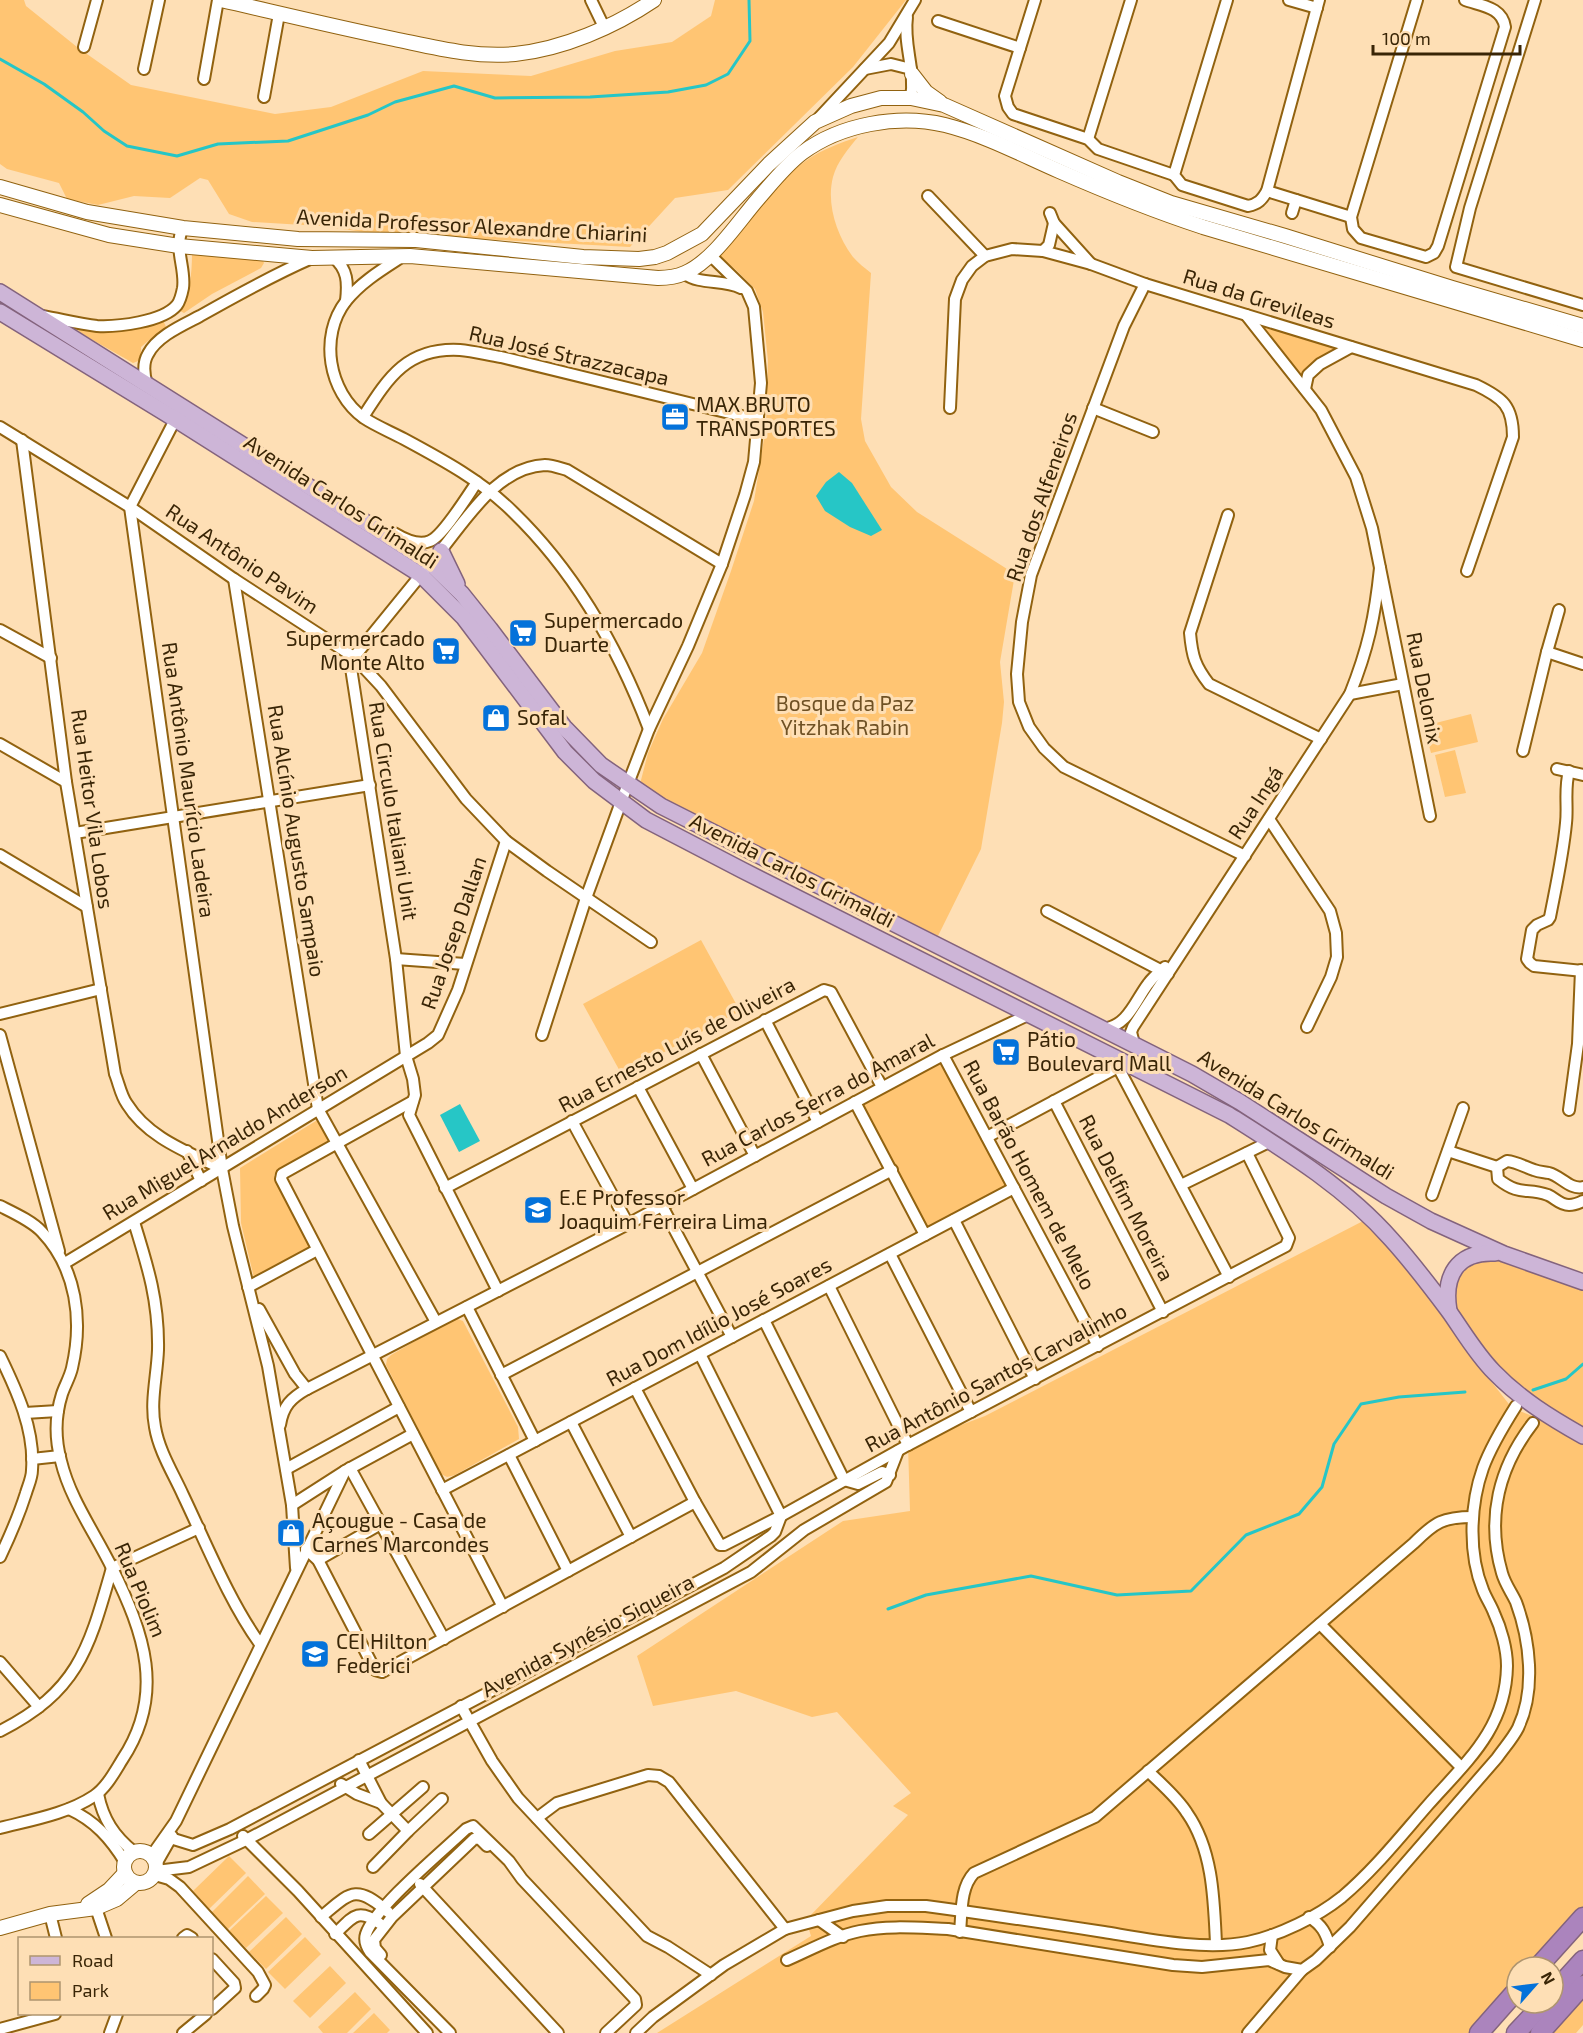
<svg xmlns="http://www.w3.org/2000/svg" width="1583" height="2033" font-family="'Exo 2',sans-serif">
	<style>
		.green { fill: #ffc573 }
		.water { fill: #26c6c6 }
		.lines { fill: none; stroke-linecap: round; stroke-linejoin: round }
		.stream { stroke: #26c6c6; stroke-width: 3 }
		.street-casing { stroke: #916210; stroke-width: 14 }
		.secondary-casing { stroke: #916210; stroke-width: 16 }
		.primary-casing { stroke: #83637d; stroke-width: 18 }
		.highway-casing { stroke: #83637d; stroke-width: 21 }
		.street { stroke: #fff; stroke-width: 10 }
		.secondary { stroke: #fff; stroke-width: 14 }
		.primary { stroke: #cdb5d7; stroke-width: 15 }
		.highway { stroke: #ab84bd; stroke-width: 18 }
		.labels { text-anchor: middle; stroke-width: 6; stroke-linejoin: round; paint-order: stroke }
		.street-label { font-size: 21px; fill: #392506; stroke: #fedfb5 }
		.poi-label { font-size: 21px; fill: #392506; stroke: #fedfb5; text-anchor: start }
		.park-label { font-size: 21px; fill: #6f5124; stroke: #fedfb5 }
	</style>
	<rect width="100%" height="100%" fill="#fedfb5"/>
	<g class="green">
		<path d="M0,0H24L26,6L77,47L131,85L275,114L331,107L423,71L531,76L615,51L672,42L711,16L715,0H906L853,67L728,190L675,198L630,247L372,233L320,226L252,222L229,214L208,180L200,178L170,198L134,196L98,205L67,199L59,183L7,169L0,164Z"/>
		<path d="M858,137C848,149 837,162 833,177C826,204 837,236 853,257C858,263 865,268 871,273L861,419L865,441L891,487L917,512L1015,574L1000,662L1004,702L1002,723L981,849L938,936L691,815L640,784L648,753L663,719L702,653L731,571L754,501L766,426L768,361L763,312L755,289L735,269L718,255C744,224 773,183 807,160C823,149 840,143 858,137Z"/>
		<path d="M192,253L262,259L264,263L261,268L212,294L184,313L180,311C190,293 192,274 192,253Z"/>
		<path d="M163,320L167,329L154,336L141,347V360L133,363L77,331C87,327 100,333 111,332C128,330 146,324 163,320Z"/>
		<path d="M1255,321L1343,348L1303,381Z"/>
		<path d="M1471,714L1478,742L1431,753L1424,726Z"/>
		<path d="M1455,750L1466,793L1445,797L1435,755Z"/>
		<path d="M701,940L740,1011L622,1075L583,1004Z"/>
		<path d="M941,1060L1008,1186L928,1229L861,1103Z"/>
		<path d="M319,1119L334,1140L274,1175L311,1246L254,1278L241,1223L240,1168Z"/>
		<path d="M1365,1220L1413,1276L1461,1343L1512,1408L1583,1436V1918L1539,1967H1517V1991L1480,2033H657L811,1936L806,1920L908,1815L893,1806L911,1793L837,1712L812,1717L736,1691L653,1706L637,1656L843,1521L910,1511L908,1445L985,1416Z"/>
		<path d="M1493,1258L1583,1289V1430L1520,1389L1482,1350L1452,1302L1455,1280L1468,1264Z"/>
		<path d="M455,1318L463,1321L518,1427L519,1439L455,1475L447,1477L441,1474L386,1365L387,1359L391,1355Z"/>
		<path d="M229,1856L246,1873L209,1909L193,1891Z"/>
		<path d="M248,1876L265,1894L228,1929L212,1912Z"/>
		<path d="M266,1896L283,1913L246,1948L229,1931Z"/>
		<path d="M286,1917L302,1934L266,1969L249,1952Z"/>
		<path d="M305,1937L321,1954L285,1989L268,1972Z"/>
		<path d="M330,1966L346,1983L310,2018L293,2001Z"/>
		<path d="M355,1992L371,2009L347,2033H323L318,2027Z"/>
		<path d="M1583,1999V2025L1576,2033H1552Z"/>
		<path d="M374,2013L390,2030L387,2033H353Z"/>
	</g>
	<g class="water">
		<path d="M839,472L852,483L882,530L871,536L850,527L825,511L816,496L826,482Z"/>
		<path d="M460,1104L480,1141L459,1152L440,1115Z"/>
	</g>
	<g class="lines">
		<g class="stream">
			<path d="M0,59L44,84L83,112L104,131L127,146L177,156L218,144L288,141L368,115L395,102L454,86L495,98L590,97L668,92L706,85L728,74L750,41L749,0"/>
			<path d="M1533,1390L1566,1379L1583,1364"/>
			<path d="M888,1609L926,1595L1031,1576L1117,1595L1191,1591L1246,1535L1299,1514L1322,1487L1334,1444L1361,1404L1399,1397L1465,1392"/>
		</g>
		<g class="street-casing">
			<g id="street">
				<path d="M591,0L604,27"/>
				<path d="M1035,0L1005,96L1008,107L1013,114L1088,139L1098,149L1174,175"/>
				<path d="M1227,0L1174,175L1182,185L1248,206C1258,204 1262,200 1267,191L1319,0"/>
				<path d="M1289,0L1317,8"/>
				<path d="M1417,0L1351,217L1353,229L1361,238L1426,257L1434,253L1438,246L1505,27C1502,7 1482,6 1465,0"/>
				<path d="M1535,0L1470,208L1456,267L1583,305"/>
				<path d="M907,17C903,45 916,71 911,98"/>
				<path d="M938,21L1020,48"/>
				<path d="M84,47L97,0"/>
				<path d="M144,69L159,0"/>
				<path d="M865,69L891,64L911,69"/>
				<path d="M204,79L218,0"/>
				<path d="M264,97L279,14"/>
				<path d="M817,120L889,43L915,0"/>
				<path d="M1088,139L1131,0"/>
				<path d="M1267,191L1351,217"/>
				<path d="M928,196L985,256"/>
				<path d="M1050,213L1054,223L1091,264"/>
				<path d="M1292,213L1296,200"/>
				<path d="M1043,251L1049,245L1054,223"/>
				<path d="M403,256C383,269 361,282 346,301C319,336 328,392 364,418C376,426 391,432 404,439C443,460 482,481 513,512C575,572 619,650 649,729"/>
				<path d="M333,257C348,269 348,283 346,301"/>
				<path d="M685,274C700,285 724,279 741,288"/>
				<path d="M1145,284L1124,326L1031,575L1022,622L1017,674L1019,702L1029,727L1044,748L1064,767L1245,856"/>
				<path d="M1246,315L1321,410L1356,477L1372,528L1430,816"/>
				<path d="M42,316C60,319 79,324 97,326C117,327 163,322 177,305C180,301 182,293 183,288C186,268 173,247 183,228"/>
				<path d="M147,385C144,375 142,364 148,354C157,336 183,325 200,316C237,295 273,275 312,258"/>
				<path d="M1305,389L1308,375L1320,364L1351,347"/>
				<path d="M950,408L955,299L962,280L972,266L985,256L1012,249L1043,251L1091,264L1145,284L1476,385C1503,398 1513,406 1513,437L1467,571"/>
				<path d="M1093,408L1153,432"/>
				<path d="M178,414L130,507L222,1169L233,1226L268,1366L292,1505L296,1568"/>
				<path d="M363,417C388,378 407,347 460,350C473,351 488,355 501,357L758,420"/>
				<path d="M0,427L130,507L234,579L354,657L381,686L466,799L506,841L547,871L651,942"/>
				<path d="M22,440L66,782L115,1074C119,1084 121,1096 127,1104C148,1138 188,1152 222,1169"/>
				<path d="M1228,515L1190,633C1192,656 1195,666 1209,684L1321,739"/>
				<path d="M394,533C404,539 419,546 430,541C443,536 468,495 477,482"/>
				<path d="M438,554C466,520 497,467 545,465C552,465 560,468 567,470L722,564"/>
				<path d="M424,571L354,657L351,668L396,959L406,1056L413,1079L415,1095L409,1115L498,1291"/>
				<path d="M234,579L318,1109L436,1322"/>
				<path d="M0,630L51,658"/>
				<path d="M1547,652L1559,610"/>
				<path d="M1350,694L1403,684"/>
				<path d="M0,744L66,782"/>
				<path d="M1523,751L1547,652L1583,664"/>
				<path d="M1557,769L1583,775"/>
				<path d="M1569,771C1564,789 1568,806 1566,823C1563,855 1556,886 1550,917L1548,920L1537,925L1532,930L1527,959L1530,963L1534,966L1583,971"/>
				<path d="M1269,819L1330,911L1336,933L1337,957L1331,977L1307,1027"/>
				<path d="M75,833L370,785"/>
				<path d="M0,855L87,907"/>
				<path d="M1047,911L1168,974"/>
				<path d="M396,959L465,964"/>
				<path d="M0,1014L101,989"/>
				<path d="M765,1020L818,1122"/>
				<path d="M1103,1029C1128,1026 1135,1001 1148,984C1153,977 1159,972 1165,967"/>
				<path d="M0,1035L59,1251"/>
				<path d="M542,1035L586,898L621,802L649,729L688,646L722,564L745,495L754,462L761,383L754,307L747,291L710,255"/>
				<path d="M1134,1044L1131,1032L1133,1027L1350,694C1368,649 1375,617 1380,568"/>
				<path d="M701,1054L755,1156"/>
				<path d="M943,1055L1098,1346"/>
				<path d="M1115,1056L1118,1067L1229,1277"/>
				<path d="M638,1087L693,1189"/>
				<path d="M413,1101L282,1174L281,1179L503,1607"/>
				<path d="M1054,1101L1163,1312"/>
				<path d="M855,1102L925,1235"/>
				<path d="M1569,1110L1578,1044L1581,970"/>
				<path d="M572,1121L628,1224"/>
				<path d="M987,1137L1118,1067"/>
				<path d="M187,1151L201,1181"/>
				<path d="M1448,1151L1497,1167"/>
				<path d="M1497,1167L1498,1179C1521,1197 1526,1187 1548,1195C1555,1198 1560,1205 1569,1205C1574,1205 1579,1203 1583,1201"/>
				<path d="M1497,1167L1507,1161C1517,1162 1525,1167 1534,1170C1539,1172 1544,1172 1549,1173C1561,1176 1570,1190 1583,1187"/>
				<path d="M1181,1185L1271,1141"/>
				<path d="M445,1188L824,990L831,992L882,1087"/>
				<path d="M1432,1195L1463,1108"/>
				<path d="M0,1206C14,1213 32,1221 42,1232C77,1269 83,1321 72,1368C70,1377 65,1385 62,1394C55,1416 55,1439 61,1461C70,1499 95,1533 112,1568C144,1633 166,1694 122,1760C114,1773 106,1788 94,1796C67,1814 31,1820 0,1828"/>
				<path d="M662,1206L732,1337"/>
				<path d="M954,1220L1035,1379"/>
				<path d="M134,1222C148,1267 159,1302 158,1350C157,1376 150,1402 155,1427C159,1451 173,1473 183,1495C206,1543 229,1601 260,1644"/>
				<path d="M890,1254L971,1412"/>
				<path d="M65,1263L428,1043L438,1035L458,990L506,841"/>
				<path d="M829,1286L908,1445"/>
				<path d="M248,1287L317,1250"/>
				<path d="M467,1307L535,1441"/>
				<path d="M259,1309L295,1374L307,1389"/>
				<path d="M764,1320L844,1480L858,1484L882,1472L890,1475"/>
				<path d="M700,1354L781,1516"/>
				<path d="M0,1356C17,1391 35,1430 32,1470C32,1478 28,1486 26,1493C19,1515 10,1536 0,1557"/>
				<path d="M501,1375L892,1170"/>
				<path d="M635,1388L695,1502L720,1545H724L781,1516L908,1445L1286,1246L1289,1238L1247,1153"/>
				<path d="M25,1413L58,1411"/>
				<path d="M571,1422L631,1537"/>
				<path d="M280,1425C283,1406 291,1398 307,1389L628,1224L943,1055L1030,1014"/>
				<path d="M509,1455L568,1571"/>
				<path d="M32,1459L60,1456"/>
				<path d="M350,1468L444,1639"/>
				<path d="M286,1469L399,1407"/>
				<path d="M442,1490L1014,1188"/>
				<path d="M292,1505L345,1471L413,1434"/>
				<path d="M306,1549L318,1560L375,1670L382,1672L695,1502"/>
				<path d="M318,1560L379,1525"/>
				<path d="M1320,1624L1461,1767"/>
				<path d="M0,1662L39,1707"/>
				<path d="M461,1706L492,1761L518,1798L647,1936L668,1947L711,1975"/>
				<path d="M0,1731C79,1691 89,1648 112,1568L199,1528"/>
				<path d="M359,1760L381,1803L408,1831"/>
				<path d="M1148,1771C1161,1784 1177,1797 1187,1813C1213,1850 1214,1900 1216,1944"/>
				<path d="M341,1784L357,1794L381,1803"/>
				<path d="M98,1794C103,1819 114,1836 134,1852"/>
				<path d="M69,1809C95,1821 110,1838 125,1862"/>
				<path d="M537,1818L557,1803L648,1775L659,1776L669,1782L785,1929"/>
				<path d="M369,1834L423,1787"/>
				<path d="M243,1836L298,1891L427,2033"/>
				<path d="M167,1837L193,1845L230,1829L724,1568L771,1536L775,1532L781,1516"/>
				<path d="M152,1855L176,1821L345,1471"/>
				<path d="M156,1864L172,1836"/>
				<path d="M373,1867L408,1831L442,1799"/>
				<path d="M156,1871L189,1867L248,1839L751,1572L804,1530L886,1482L898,1451"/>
				<path d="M155,1875L169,1879L180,1887L258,1972L265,1985L263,1989L256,1996"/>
				<path d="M420,1884L558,2033"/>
				<path d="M94,1902L106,1938"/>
				<path d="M50,1914L56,1938"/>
				<path d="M321,1917C350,1893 355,1883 388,1912"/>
				<path d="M1309,1917C1322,1925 1326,1933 1330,1947"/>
				<path d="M819,1920L843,1937"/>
				<path d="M960,1932C962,1912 960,1888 974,1873L1095,1817L1414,1543C1435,1522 1443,1517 1473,1517"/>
				<path d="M335,1934C352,1918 357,1907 379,1923"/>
				<path d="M1272,1935L1270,1950L1279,1964"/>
				<path d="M183,1938L187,1935L192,1938"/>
				<path d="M381,1955L375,1948L374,1940L392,1917L474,1839L479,1838L487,1846"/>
				<path d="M212,1959L234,1983L235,1988L212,2009"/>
				<path d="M787,1960C810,1950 835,1936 860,1931C889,1925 919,1928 948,1929L1173,1965L1202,1967L1269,1960L1285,1967L1302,1970L1316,1960L1350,1927L1497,1758C1504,1748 1513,1738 1518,1728C1536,1690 1530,1640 1516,1602C1512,1593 1505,1584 1502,1573C1486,1518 1499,1467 1533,1423"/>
				<path d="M0,2029L55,2014"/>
				<path d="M110,2033L117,2014"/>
				<path d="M183,2033L206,2014"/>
				<path d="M450,2033L370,1952C366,1946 364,1940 366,1934C375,1907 443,1851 466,1829L473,1826L509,1861L522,1879L635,1999L636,2005L606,2033"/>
				<path d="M636,2033L653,2017L724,1965L785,1929L853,1911L887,1906H926C985,1914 1045,1923 1104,1932C1147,1939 1205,1951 1248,1942C1280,1935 1317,1917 1342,1897C1374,1870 1400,1837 1428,1805C1466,1762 1506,1729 1507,1666C1507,1649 1501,1628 1494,1613C1491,1605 1486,1598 1483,1590C1468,1553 1470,1505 1483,1468C1491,1446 1504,1425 1516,1406"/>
				<path d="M1248,2033L1302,1970"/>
			</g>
		</g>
		<g class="secondary-casing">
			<g id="secondary">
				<path d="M221,0C278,13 336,27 394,39C433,47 474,58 515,54C563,49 614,27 654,0"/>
				<path d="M912,74L926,92L940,102"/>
				<path d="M0,187L87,212L183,228L298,239L416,240L583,257L639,259L655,257L667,253L702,234L769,164L815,122L851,106L881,98H911L944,105L1118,182L1171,203L1285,236L1452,288L1583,326"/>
				<path d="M0,205L109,235L179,246L312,258L410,256L658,278C668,278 676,277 685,273C713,261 738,222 758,199C772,183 785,166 802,153C841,124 898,114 945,125C985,135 1022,155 1059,171C1107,192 1154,211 1203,227L1583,340"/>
				<circle cx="140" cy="1867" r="16"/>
				<path d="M88,1904L109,1890L125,1873"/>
				<path d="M0,1928L50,1914L96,1908L117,1899L136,1883"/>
			</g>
		</g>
		<g class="primary-casing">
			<g id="primary">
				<path d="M0,292L430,563L462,594L490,629L564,727L601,765L661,806L1192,1074L1240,1102L1386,1196L1431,1221L1504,1254L1583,1282"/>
				<path d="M0,312L175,419L421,575L464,618L565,752L594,781L646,820L742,870L1229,1115C1286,1151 1346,1188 1391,1239C1411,1261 1430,1286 1448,1310C1463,1331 1476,1354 1494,1372C1520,1399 1551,1418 1583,1436"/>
				<path d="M441,551L457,584"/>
				<path d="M1449,1311C1443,1276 1457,1251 1495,1253"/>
			</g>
		</g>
		<g class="highway-casing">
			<g id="highway">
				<path d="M1538,1967L1583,1917"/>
				<path d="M1553,1993L1583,1960"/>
				<path d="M1479,2033L1517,1990"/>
				<path d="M1516,2033L1544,2003"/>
				<path d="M1540,2033L1583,1985"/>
			</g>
		</g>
		<use href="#street" class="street"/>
		<use href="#secondary" class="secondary"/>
		<use href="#primary" class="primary"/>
		<use href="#highway" class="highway"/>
	</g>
	<defs>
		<g id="office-square" transform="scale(1.5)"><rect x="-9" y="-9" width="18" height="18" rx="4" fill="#0472da" stroke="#fedfb5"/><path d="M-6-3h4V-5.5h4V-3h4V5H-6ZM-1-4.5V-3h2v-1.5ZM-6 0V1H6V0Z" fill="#fff"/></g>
		<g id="supermarket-square" transform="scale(1.5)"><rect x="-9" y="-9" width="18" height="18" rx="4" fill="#0472da" stroke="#fedfb5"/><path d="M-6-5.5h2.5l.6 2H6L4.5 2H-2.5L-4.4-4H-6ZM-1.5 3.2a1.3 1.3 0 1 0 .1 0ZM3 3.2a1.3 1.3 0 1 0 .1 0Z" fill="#fff"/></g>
		<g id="shop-square" transform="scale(1.5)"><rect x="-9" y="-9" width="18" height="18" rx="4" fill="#0472da" stroke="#fedfb5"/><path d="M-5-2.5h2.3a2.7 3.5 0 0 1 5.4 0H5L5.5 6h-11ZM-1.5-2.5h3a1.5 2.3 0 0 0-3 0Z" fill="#fff"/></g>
		<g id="school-square" transform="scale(1.5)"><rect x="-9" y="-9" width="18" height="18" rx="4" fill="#0472da" stroke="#fedfb5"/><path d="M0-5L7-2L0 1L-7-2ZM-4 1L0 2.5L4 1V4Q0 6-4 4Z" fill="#fff"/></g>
	</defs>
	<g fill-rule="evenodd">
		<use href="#office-square" x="675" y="417"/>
		<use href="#supermarket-square" x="523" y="633"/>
		<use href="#supermarket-square" x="446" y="651"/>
		<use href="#shop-square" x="496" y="718"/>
		<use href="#supermarket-square" x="1006" y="1052"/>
		<use href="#school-square" x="538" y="1210"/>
		<use href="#shop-square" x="291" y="1533"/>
		<use href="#school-square" x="315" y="1654"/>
	</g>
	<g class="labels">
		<g class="street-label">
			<text transform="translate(472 226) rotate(3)" y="7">Avenida Professor Alexandre Chiarini</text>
			<text transform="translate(1259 299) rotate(17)" y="7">Rua da Grevileas</text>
			<text transform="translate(569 356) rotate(13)" y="7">Rua José Strazzacapa</text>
			<text transform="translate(1042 497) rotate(-71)" y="7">Rua dos Alfeneiros</text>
			<text transform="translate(341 502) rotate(33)" y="7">Avenida Carlos Grimaldi</text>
			<text transform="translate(242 559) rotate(34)" y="7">Rua Antônio Pavim</text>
			<text transform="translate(1424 688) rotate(79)" y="7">Rua Delonix</text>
			<text transform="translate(188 780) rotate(82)" y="7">Rua Antônio Maurício Ladeira</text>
			<text transform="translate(1256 803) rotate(-57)" y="7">Rua Ingá</text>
			<text transform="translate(92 809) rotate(82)" y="7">Rua Heitor Vila Lobos</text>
			<text transform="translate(393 811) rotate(81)" y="7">Rua Circulo Italiani Unit</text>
			<text transform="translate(296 841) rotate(81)" y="7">Rua Alcínio Augusto Sampaio</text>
			<text transform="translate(792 871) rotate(27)" y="7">Avenida Carlos Grimaldi</text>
			<text transform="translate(454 933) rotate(-71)" y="7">Rua Josep Dallan</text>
			<text transform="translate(677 1045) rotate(-28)" y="7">Rua Ernesto Luís de Oliveira</text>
			<text transform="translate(818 1100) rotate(-28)" y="7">Rua Carlos Serra do Amaral</text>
			<text transform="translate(1296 1115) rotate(32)" y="7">Avenida Carlos Grimaldi</text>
			<text transform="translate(225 1143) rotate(-31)" y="7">Rua Miguel Arnaldo Anderson</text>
			<text transform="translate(1029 1175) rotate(62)" y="7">Rua Barão Homem de Melo</text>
			<text transform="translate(1126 1198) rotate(63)" y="7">Rua Delfim Moreira</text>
			<text transform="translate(719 1322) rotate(-28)" y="7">Rua Dom Idílio José Soares</text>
			<text transform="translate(996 1378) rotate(-28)" y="7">Rua Antônio Santos Carvalinho</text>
			<text transform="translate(140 1590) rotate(67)" y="7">Rua Piolim</text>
			<text transform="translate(588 1636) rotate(-28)" y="7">Avenida Synésio Siqueira</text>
		</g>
		<g class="poi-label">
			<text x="696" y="412">MAX BRUTO<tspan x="696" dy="24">TRANSPORTES</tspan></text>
			<text x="544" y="628">Supermercado<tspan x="544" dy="24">Duarte</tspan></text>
			<text x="425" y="646" text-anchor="end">Supermercado<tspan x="425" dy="24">Monte Alto</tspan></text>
			<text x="517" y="725">Sofal</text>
			<text x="1027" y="1047">Pátio<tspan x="1027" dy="24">Boulevard Mall</tspan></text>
			<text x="559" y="1205">E.E Professor<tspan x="559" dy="24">Joaquim Ferreira Lima</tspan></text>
			<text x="312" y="1528">Açougue - Casa de<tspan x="312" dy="24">Carnes Marcondes</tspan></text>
			<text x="336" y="1649">CEI Hilton<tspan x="336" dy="24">Federici</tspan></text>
		</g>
		<g class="park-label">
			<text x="845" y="711">Bosque da Paz<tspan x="845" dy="24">Yitzhak Rabin</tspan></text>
		</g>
	</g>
	<rect x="18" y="1937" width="195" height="78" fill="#fedfb5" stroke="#af956f" stroke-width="1.5"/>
	<rect x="30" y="1956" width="30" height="9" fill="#cdb5d7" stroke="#af956f" stroke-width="1.5"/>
	<text x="72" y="1967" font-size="18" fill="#392506">Road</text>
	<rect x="30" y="1982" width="30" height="18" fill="#ffc573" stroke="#af956f" stroke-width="1.5"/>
	<text x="72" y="1997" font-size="18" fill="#392506">Park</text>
	<g transform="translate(1535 1985) rotate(62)"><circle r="28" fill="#fedfb5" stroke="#af956f" stroke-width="1.5"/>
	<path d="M0-4.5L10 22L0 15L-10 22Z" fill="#0472da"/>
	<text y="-9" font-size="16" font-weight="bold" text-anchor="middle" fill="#392506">N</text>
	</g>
	<path d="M1373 45v9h147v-9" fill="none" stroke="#392506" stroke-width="3"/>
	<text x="1382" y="45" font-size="18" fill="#392506" stroke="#fedfb5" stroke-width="4.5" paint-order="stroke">100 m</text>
</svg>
